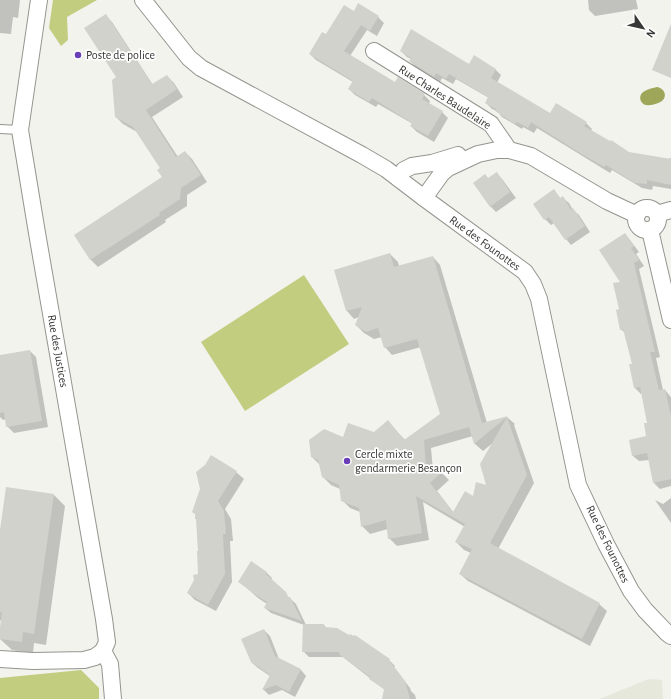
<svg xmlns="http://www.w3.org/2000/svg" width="671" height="699" font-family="'Alegreya Sans',sans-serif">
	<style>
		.built { fill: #e6e8db }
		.green { fill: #c3cd80 }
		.water { fill: #9ea759 }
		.shadow { fill: #0003; fill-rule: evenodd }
		.building { fill: #d1d2cc }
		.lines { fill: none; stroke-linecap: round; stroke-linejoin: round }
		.service-casing { stroke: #94958f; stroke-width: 10 }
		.minor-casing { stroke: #94958f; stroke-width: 18 }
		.service { stroke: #fff; stroke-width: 8 }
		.minor { stroke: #fff; stroke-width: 16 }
		.poi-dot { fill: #693fb7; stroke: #fff; stroke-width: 1.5 }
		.labels { text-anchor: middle; stroke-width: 3.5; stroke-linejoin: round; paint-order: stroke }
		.poi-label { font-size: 12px; fill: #373735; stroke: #fff; text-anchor: start }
		.street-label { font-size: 12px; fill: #373735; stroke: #fff }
	</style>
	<rect width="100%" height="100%" fill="#f2f3ed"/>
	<path class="built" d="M649,679L662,680L663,699H599Z"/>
	<g class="green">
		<path d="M53,0H97L67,17L68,40L61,46L49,28Z"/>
		<path d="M304,275L349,344L245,411L201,342Z"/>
		<path d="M81,670L99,688V699H0V678Z"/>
	</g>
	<path class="water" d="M657,87C664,88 668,96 662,101C659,103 653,105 650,105C643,107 637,99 642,93C645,90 652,88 657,87Z"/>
	<g class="shadow">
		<path d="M0,0H20L18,18L13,17L11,34L0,33Z"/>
		<path d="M588,0H636L638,9L595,16L589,10Z"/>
		<path d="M354,13L378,17L384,23L377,36L367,30L350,56L395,83L424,95L430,101L429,104L442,112L448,118L434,142L417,132L411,126L413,124L378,104L376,107L355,95L349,89L353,82L316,60L310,54L326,35Z"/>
		<path d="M105,15L112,22L153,85L167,76L174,83L183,97L152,117L178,157L185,152L192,159L207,182L187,195V206L165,220L166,222L98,267L91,260L75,235L163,177L161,169L137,132L123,124L116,117L117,78Z"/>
		<path d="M401,51L495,69L501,75L497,83L550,115L556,105L586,123L592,129L591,131L629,153L668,159L671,158V189L653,186L652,190L642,188L612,170L610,173L537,128L534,133L523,127L522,129L502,117L497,111L492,109L486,103L489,98L456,79L453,84L442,78L440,82L416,67L410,61L411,59L407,57Z"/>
		<path d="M496,173L502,179L516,198L496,212L490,206L488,179Z"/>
		<path d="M554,191L561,199L563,198L569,203L573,210L579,215L590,232L571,245L566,239L554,223L551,225L545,219L534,205Z"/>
		<path d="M625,234L630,240L639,252L636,254L644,266L639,269L660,357L656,358L663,390H665L670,396L671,398V486L660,489L654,483L649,460L639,461L633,456L647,437L648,423L642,393L641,394L635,388L633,364L626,334L621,329L620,310Z"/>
		<path d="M390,254L398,262L399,266L433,257L440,265L487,423L507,417L515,424L514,425L534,483L498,549L599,604L607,611L590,646L468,581L460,574L471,553L464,550L456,542L465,527L423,502L429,540L397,546L389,538L388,529L370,534L362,526L360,512L350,508L342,500L340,489L331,485L323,477L320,465L312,457L344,438L375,433L388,422L405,440L441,415L421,347L392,355L385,347L382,337L374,339L364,333L356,325L359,317L354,319L347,311L335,271ZM473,436L475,444L483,451L494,442L488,486L454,513L437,491L449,480L442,473L433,470L431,448Z"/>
		<path d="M30,351L36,357L48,427L14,433L7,426L6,419L3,420L0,417V356Z"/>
		<path d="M236,472L244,479L225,509L231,519L233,541H230L232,582L216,611L195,600L188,593L199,574L197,520Z"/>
		<path d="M7,488L54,495L65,506L46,645L34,643L33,653L12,650L0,639L2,621L0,620V537Z"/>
		<path d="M671,498V523L655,500L663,504Z"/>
		<path d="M251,563L267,573L272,578L271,580L296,604L306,625H324L327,629L389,660L395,666L394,667L410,688L411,691L415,695L416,699H386L385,690L343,657H309L303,651L304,625L271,613L265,608L267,604L258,598L240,582Z"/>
		<path d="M264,630L270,636L279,659L301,670L306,676L295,697L282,690L269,695L263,689L270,676L258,668L251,662Z"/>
	</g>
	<g class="building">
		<path d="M358,3L379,16L370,31L361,25L344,51L395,82L398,77L425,94L422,99L443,111L428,136L410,126L412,123L372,98L369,102L348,89L353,81L309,54L322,32L326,34L344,5L354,11Z"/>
		<path d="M106,14L152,84L167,75L177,89L146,110L176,157L185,151L201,175L181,188L180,199L159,213L160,215L90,260L74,235L162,177L157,170L160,168L133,127L115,117L112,80L116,77L84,28Z"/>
		<path d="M671,24V78L652,70Z"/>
		<path d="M411,29L469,64L474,55L496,69L491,78L550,113L556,103L587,122L584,126L610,141L611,140L629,152L671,159V185L647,180V184L635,183L606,165L604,167L580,153L531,122L528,128L517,122L515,124L495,111L496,109L485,103L488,97L449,74L446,79L436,73L434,77L409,61L411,58L400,51Z"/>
		<path d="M497,172L510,192L490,207L473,183L485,174L488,178Z"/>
		<path d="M554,189L560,198L563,196L571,210L573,208L585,226L565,240L549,217L544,220L533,204Z"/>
		<path d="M625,233L634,246L631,248L639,260L634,263L655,352H650L659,390L665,389L671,416V479L653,483L647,453L632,456L629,440L646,436L644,423H647L640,387L634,388L629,364H632L623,329L620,330L616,310L619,309L613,283L620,282L599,250Z"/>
		<path d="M390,253L394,267L433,256L482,423L508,416L474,444L469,427L424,440L426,467L442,472L430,483L453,512L465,491L473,496L476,482L486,485L480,464L507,417L527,475L490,543L600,603L582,639L459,574L472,549L455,542L465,524L416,496L422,533L388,539L386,520L361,527L359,508L341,501L339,485L322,477L318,460L311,457L309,440L324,429L343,437L348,423L374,432L388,420L404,440L440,414L417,339L384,348L378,328L366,332L355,325L362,307L346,311L334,270Z"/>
		<path d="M30,350L42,421L6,427L4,412L0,413V355Z"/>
		<path d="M211,455L237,471L218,501L224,511L226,534H223L225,574L208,605L187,593L194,580L193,575L198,574L197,551H198L196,519H195V514L192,512L200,489L196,472L205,465Z"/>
		<path d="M6,487L54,494L34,634L23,632L22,642L0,639V627L2,612H0V530Z"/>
		<path d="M251,561L267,572L266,574L286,592L288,597H290L302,621L264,608L267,602L251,592V591L238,582Z"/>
		<path d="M303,624H324V627L337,628L349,635L350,634L354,636L355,635L390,659L389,661L391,663L405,681L410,699H382L384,689L369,679L370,677L340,655L339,652H302Z"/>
		<path d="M264,629L275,656L301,669L289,692L276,685L262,690L270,675L251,662L241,639Z"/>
	</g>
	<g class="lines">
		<g class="service-casing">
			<path id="service" d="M0,129L20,130"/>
		</g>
		<g class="minor-casing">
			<g id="minor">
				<path d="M39,0L20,130L37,233L104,619L107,642L103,651L110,664L113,699"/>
				<path d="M143,0L189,58L201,68L362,155L386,169L424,198L525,272L533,284L539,299L578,485L606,544L631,591L645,610L667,633L671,636"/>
				<path d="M374,51L491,124L509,150"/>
				<path d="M398,178L404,170L412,166L432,163L458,155"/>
				<path d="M424,198L442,173L448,168L478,154L497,150H509L531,156L607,201L637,215"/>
				<circle cx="647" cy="219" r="11"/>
				<path d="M657,214L671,210"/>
				<path d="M650,230L671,320"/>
				<path d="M0,659L33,661L84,660L95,657L103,651"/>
			</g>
		</g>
		<use href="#service" class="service"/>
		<use href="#minor" class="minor"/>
	</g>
	<g class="poi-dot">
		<circle cx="78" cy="55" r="4"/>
		<circle cx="347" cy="461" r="4"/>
	</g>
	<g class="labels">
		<g class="poi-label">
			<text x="86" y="59">Poste de police</text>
			<text x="355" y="458">Cercle mixte<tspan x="355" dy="14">gendarmerie Besançon</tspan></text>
		</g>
		<g class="street-label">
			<text transform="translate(445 97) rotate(33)" y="4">Rue Charles Baudelaire</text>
			<text transform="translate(485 243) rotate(36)" y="4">Rue des Founottes</text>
			<text transform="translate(58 351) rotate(80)" y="4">Rue des Justices</text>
			<text transform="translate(608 544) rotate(64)" y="4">Rue des Founottes</text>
		</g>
	</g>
	<g transform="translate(643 28) rotate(124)" stroke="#ffffff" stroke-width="3" paint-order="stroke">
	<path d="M0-3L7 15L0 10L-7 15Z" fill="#373735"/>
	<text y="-6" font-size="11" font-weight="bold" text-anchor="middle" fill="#373735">N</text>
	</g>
</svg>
